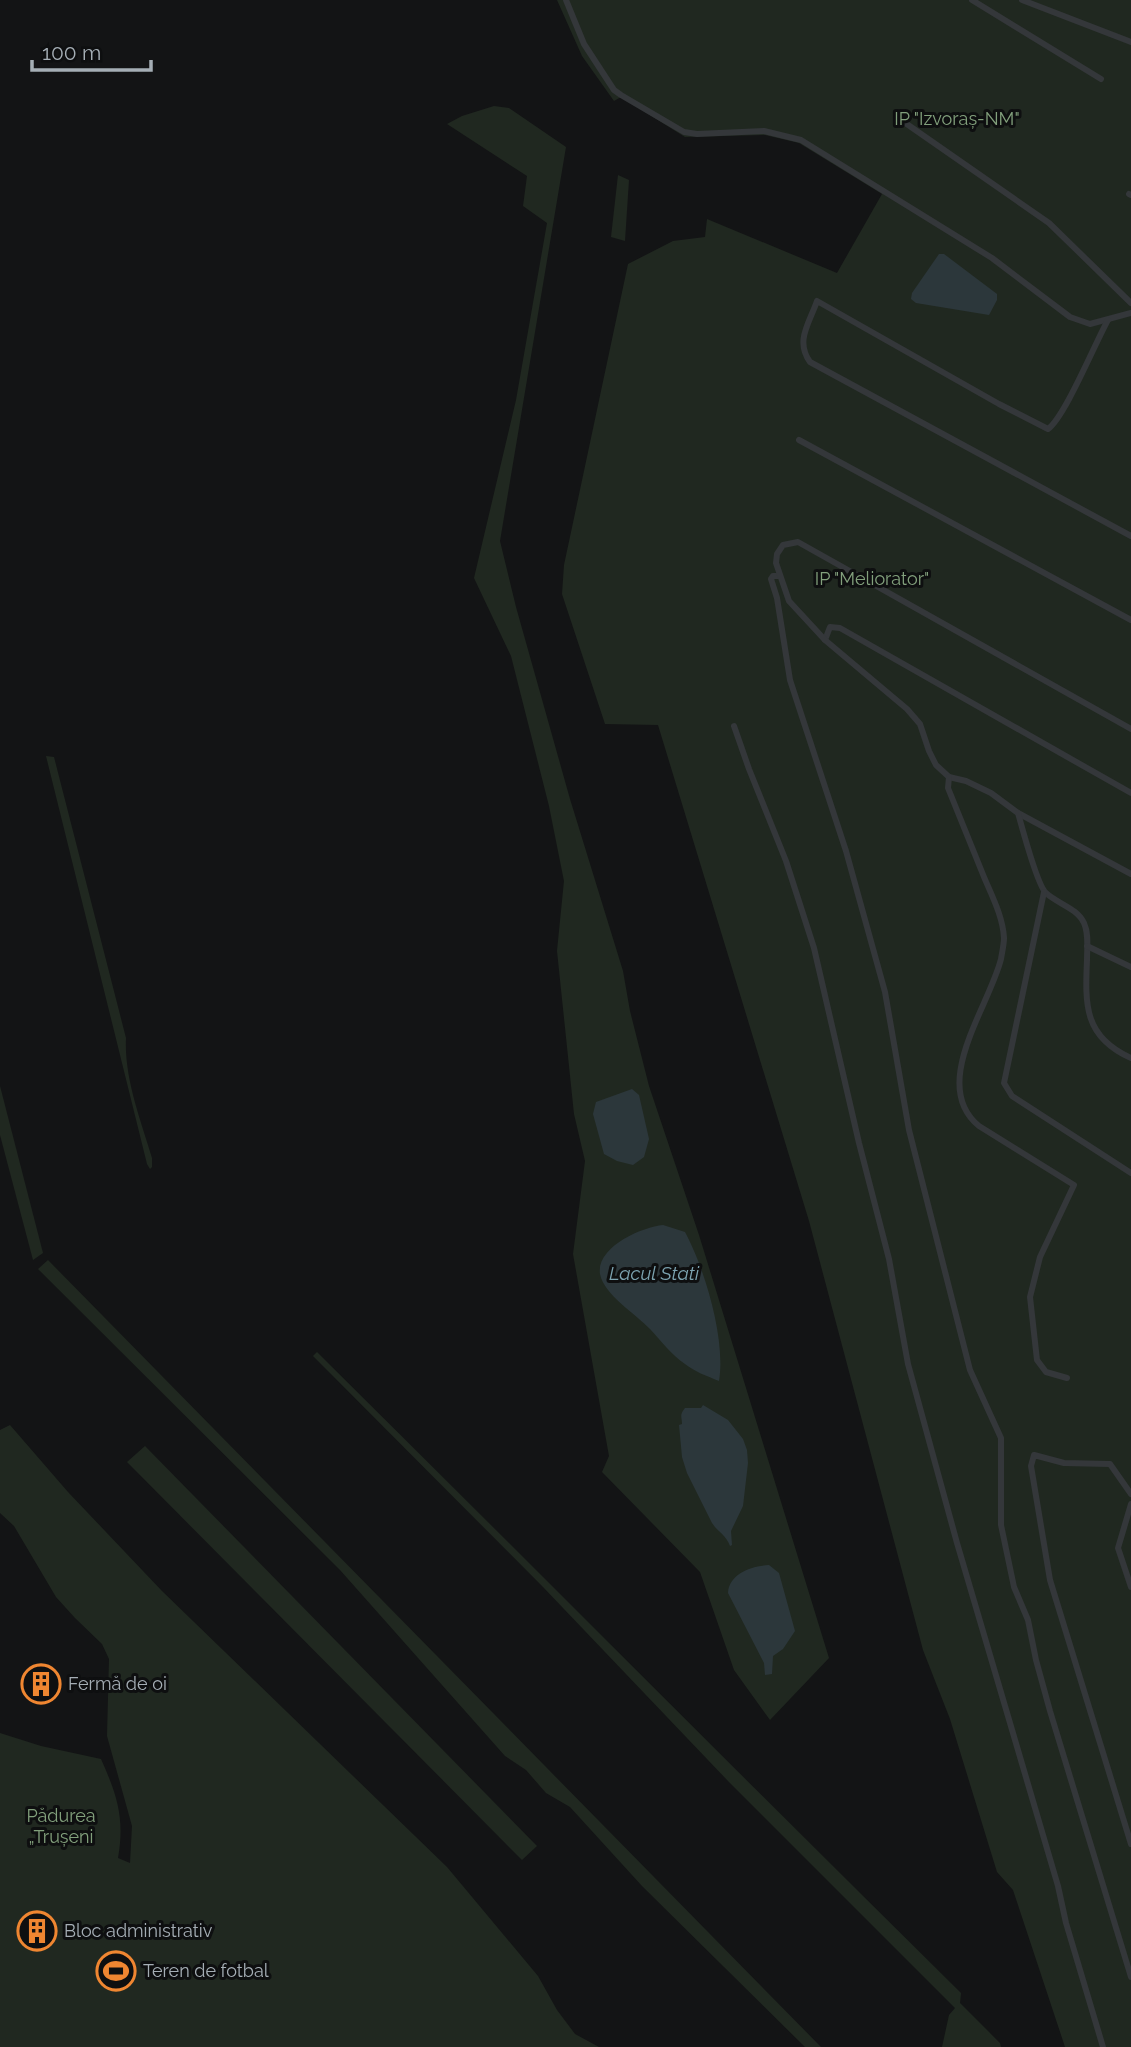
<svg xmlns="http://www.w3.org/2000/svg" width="1131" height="2047" font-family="Raleway,sans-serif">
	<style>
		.green { fill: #202820 }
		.water { fill: #2c373b }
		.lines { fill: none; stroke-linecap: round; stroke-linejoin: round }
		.minor { stroke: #34373a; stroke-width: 6 }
		.labels { text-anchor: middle; stroke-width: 6; stroke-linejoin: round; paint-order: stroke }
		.park-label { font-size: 18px; fill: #82a07c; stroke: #0e0f10 }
		.poi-label { font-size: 18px; fill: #a5aeb5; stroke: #0e0f10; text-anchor: start }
		.water-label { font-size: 19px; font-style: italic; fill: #7ca3b0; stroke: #0e0f10 }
	</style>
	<rect width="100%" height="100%" fill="#131415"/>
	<g class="green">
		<path d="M557,0H1131V2047H1065L1013,1890L997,1872L950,1719L923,1650L809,1221L658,725L605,724L562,594L564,565L628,264L673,241L705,237L707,219L837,273L882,194L799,143L765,135L685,137L621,97L614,101L582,56Z"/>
		<path d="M494,106L509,108L566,147L500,541L516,607L570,799L623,971L630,1011L649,1086L699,1235L829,1658L770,1720L734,1670L700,1572L602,1472L609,1456L573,1254L585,1161L574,1114L557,951L564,881L549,806L511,656L474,578L516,400L547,223L523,206L527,176L447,124L462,116Z"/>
		<path d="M618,175L629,180L625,241L611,237Z"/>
		<path d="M46,756L54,757L126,1038C124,1078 141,1121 152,1158V1167L150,1169L147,1164Z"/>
		<path d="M0,1086L43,1253L33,1260L0,1135Z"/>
		<path d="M48,1260L821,2047H805L642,1886L570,1807L546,1793L526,1770L505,1756L340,1570L38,1269Z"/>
		<path d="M317,1352C532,1565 745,1780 961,1993L960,2003L1000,2043L1001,2047H942L949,2015L955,2008L728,1781L543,1587L313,1356Z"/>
		<path d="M10,1425L68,1492L162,1591L447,1867L538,1976L557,2010L575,2034L599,2047H0V1733L41,1746L101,1759C117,1795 125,1818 118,1858L130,1863L132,1826L107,1736L109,1659L102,1644L75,1618L56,1597L14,1526L0,1513V1430Z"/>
		<path d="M145,1446L537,1846L522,1860L127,1462Z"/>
	</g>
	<g class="water">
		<path d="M939,254H944L997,294V300L989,315L916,303L911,299L912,293Z"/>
		<path d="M632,1089L639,1095L649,1139L644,1157L633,1165L617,1161L604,1154L593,1114L596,1102Z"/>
		<path d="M663,1225L685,1232C705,1269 726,1340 719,1381C707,1376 695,1372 685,1364C672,1355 661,1341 650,1329C636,1314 604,1295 600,1274C596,1247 642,1227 663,1225Z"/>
		<path d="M703,1405L728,1420L743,1439L747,1450L748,1463L743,1506L731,1531L732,1545L730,1546C726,1535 718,1532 712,1523L687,1473L682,1457L679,1425L682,1424C682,1417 679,1415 685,1408H701Z"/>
		<path d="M769,1565L779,1573L795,1631L783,1649L773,1656L772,1674L765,1675L764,1663L728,1593C729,1574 751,1566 769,1565Z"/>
	</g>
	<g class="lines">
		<g class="minor">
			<path d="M566,0L584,44L614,90L621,95L684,132L697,134L764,131L801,140L992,258L1070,317L1090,324L1131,313"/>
			<path d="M972,0L1101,79"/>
			<path d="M1022,0L1131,42"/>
			<path d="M901,120L1049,223L1131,303"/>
			<path d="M1129,194L1131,195"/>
			<path d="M1108,320C1096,341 1065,417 1048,429L999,404L817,301C809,324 795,341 810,362L1131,536"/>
			<path d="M799,440L1131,620"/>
			<path d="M779,576H773L771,579L777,598L790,680L846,851L885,992L909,1130L970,1370L1001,1438V1525L1014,1587L1028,1620L1036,1660L1050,1711L1131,1977"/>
			<path d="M825,640L830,627L840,628L1131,793"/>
			<path d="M734,726L749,769L786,861L814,948L859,1143L889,1259L908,1364L957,1543L1058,1886L1066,1923L1103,2047"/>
			<path d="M1131,729L798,542L783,545L777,554L776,563L789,601L825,640L907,709L920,724L929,751L936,765L949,777L966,781L991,793L1018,813L1131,874"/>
			<path d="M949,777L948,788C960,818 972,848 984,877C992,896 1003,917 1004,938C1004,944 1002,953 1001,959C989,1007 929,1085 979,1126L1074,1185L1040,1257L1030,1297L1037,1360L1046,1372L1067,1378"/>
			<path d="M1018,813C1022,827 1037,885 1046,893C1058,904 1077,908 1084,923C1089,934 1087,947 1087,960C1085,1005 1084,1037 1131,1058"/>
			<path d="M1044,892L1004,1083L1012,1096L1131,1173"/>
			<path d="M1087,946L1131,967"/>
			<path d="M1131,1494L1110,1464L1064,1463L1034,1455L1031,1466L1050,1580L1131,1844"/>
			<path d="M1131,1504L1118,1548L1131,1587"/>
		</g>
	</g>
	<defs>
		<g id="building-ring" transform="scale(2.0125)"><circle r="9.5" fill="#0e0f10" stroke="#ef8631" stroke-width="1.5"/><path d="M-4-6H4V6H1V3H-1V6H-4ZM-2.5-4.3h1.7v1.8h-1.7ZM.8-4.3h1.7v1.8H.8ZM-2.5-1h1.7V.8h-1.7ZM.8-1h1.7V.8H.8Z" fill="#ef8631"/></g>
		<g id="stadium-ring" transform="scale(2.0125)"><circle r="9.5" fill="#0e0f10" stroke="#ef8631" stroke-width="1.5"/><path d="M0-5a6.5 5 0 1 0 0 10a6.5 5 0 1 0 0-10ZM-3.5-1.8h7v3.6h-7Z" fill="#ef8631"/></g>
	</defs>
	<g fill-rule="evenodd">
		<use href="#building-ring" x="41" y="1684"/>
		<use href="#building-ring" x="37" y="1931"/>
		<use href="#stadium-ring" x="116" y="1971"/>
	</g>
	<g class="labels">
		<g class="park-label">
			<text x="957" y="125">IP "Izvoraș-NM"</text>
			<text x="872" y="585">IP "Meliorator"</text>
			<text x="61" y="1822">Pădurea<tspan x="61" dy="21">„Trușeni</tspan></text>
		</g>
		<g class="poi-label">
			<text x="68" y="1690">Fermă de oi</text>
			<text x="64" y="1937">Bloc administrativ</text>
			<text x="143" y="1977">Teren de fotbal</text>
		</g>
		<g class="water-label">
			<text x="654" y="1280">Lacul Stati</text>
		</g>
	</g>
	<path d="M32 60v10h119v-10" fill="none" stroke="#a5aeb5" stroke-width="3.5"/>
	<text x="42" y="60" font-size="21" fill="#a5aeb5" stroke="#0e0f10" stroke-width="5" paint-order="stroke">100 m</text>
</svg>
